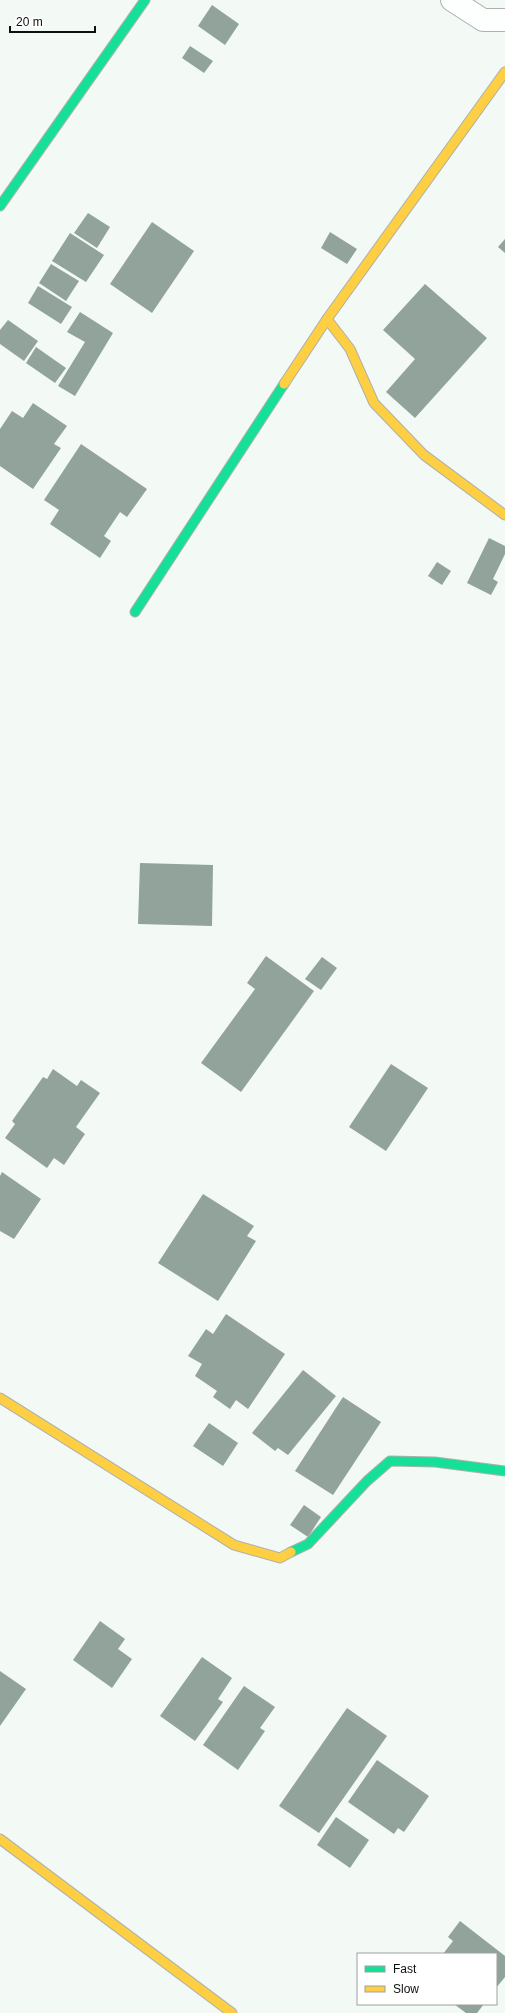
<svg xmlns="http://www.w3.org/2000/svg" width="505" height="2013" font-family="Arial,sans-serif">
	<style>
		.building { fill: #91a39b }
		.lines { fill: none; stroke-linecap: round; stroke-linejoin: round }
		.street-casing { stroke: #acb1ae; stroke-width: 24 }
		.fast-casing { stroke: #acb1ae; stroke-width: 11 }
		.slow-casing { stroke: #acb1ae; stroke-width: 11 }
		.street { stroke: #fdfefe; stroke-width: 22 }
		.fast { stroke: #16e098; stroke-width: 9 }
		.slow { stroke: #ffcf43; stroke-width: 9 }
	</style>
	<rect width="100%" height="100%" fill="#f3faf6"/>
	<g class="building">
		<path d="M212,5L239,24L225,45L198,26Z"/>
		<path d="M190,46L213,61L204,73L182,58Z"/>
		<path d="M88,213L110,227L97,248L74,233Z"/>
		<path d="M152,222L194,251L152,313L110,284Z"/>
		<path d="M330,232L357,249L347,264L321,248Z"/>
		<path d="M70,233L104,255L86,282L52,261Z"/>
		<path d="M505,239V253L498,247Z"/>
		<path d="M51,264L79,281L66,301L39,283Z"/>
		<path d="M425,284L487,338L415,418L386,392L415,359L383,330Z"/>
		<path d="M38,286L72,307L61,324L28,303Z"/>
		<path d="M80,312L113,333L75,396L58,386L85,342L67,332Z"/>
		<path d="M8,320L38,341L24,361L0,344V330Z"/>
		<path d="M36,347L66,368L55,383L26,363Z"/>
		<path d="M33,403L67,426L54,444L61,448L33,489L0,466V429L12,411L23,418Z"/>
		<path d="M81,444L147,489L127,517L120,512L104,536L111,541L100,558L50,524L59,510L44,500Z"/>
		<path d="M489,538L505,546V554L493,579L498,582L491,595L467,583Z"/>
		<path d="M437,562L451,571L442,585L428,576Z"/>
		<path d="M140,863L213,865L212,926L138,924Z"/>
		<path d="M266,956L314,991L241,1092L201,1063L255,989L247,983Z"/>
		<path d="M322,957L337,968L321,990L305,979Z"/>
		<path d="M391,1064L428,1088L386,1151L349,1127Z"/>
		<path d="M53,1069L77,1086L81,1080L100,1093L76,1127L85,1134L64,1165L54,1158L47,1168L5,1138L15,1124L12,1121L43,1077L47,1079Z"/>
		<path d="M2,1172L41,1199L14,1239L0,1231V1176Z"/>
		<path d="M203,1194L254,1226L247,1236L256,1241L218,1301L158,1263Z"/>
		<path d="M226,1314L285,1354L248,1409L236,1400L230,1409L213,1397L217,1391L195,1376L202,1364L188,1356L206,1329L213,1334Z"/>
		<path d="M303,1370L336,1396L288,1455L278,1448L275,1451L252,1433Z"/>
		<path d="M343,1397L381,1422L333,1495L295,1471Z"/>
		<path d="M209,1423L238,1443L223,1466L193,1446Z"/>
		<path d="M304,1505L321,1517L308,1537L290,1525Z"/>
		<path d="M100,1621L125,1639L118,1649L132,1659L112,1688L73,1660Z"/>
		<path d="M202,1657L232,1678L218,1699L223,1702L195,1741L160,1716Z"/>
		<path d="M0,1671L26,1689L0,1726Z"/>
		<path d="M244,1686L275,1707L260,1728L265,1731L238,1770L203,1745Z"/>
		<path d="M347,1708L387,1736L319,1833L279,1806Z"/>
		<path d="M377,1760L429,1796L404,1832L398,1828L394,1834L348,1802Z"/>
		<path d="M336,1817L369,1840L350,1868L317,1845Z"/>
		<path d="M460,1921L505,1956V1977L496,1988V1954H443L453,1941L448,1937Z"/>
		<path d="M454,2004H484L477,2013H466Z"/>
	</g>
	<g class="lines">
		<g class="street-casing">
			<path id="street" d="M452,0L483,20H505"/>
		</g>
		<g class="fast-casing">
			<g id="fast">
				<path d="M0,206L145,0"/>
				<path d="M135,612L284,384"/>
				<path d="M291,1552L308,1544L367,1481L390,1461L435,1462L505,1471"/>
			</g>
		</g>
		<g class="slow-casing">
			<g id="slow">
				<path d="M327,319L350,349L374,403L424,455L505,515"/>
				<path d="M284,384L327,319L505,72"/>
				<path d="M0,1398L234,1545L280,1558L291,1552"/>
				<path d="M0,1839L232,2013"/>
			</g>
		</g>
		<use href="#street" class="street"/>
		<use href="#fast" class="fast"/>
		<use href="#slow" class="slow"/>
	</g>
	<rect x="357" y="1953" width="140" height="52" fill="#ffffff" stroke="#9e9f9f"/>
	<rect x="365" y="1966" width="20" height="6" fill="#16e098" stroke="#9e9f9f"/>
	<text x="393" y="1973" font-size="12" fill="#0c100e">Fast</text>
	<rect x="365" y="1986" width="20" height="6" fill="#ffcf43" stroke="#9e9f9f"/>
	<text x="393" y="1993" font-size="12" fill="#0c100e">Slow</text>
	<path d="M10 26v6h85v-6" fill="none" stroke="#0c100e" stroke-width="2"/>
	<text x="16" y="26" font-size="12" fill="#0c100e" stroke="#ffffff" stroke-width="3" paint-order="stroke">20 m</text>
</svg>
